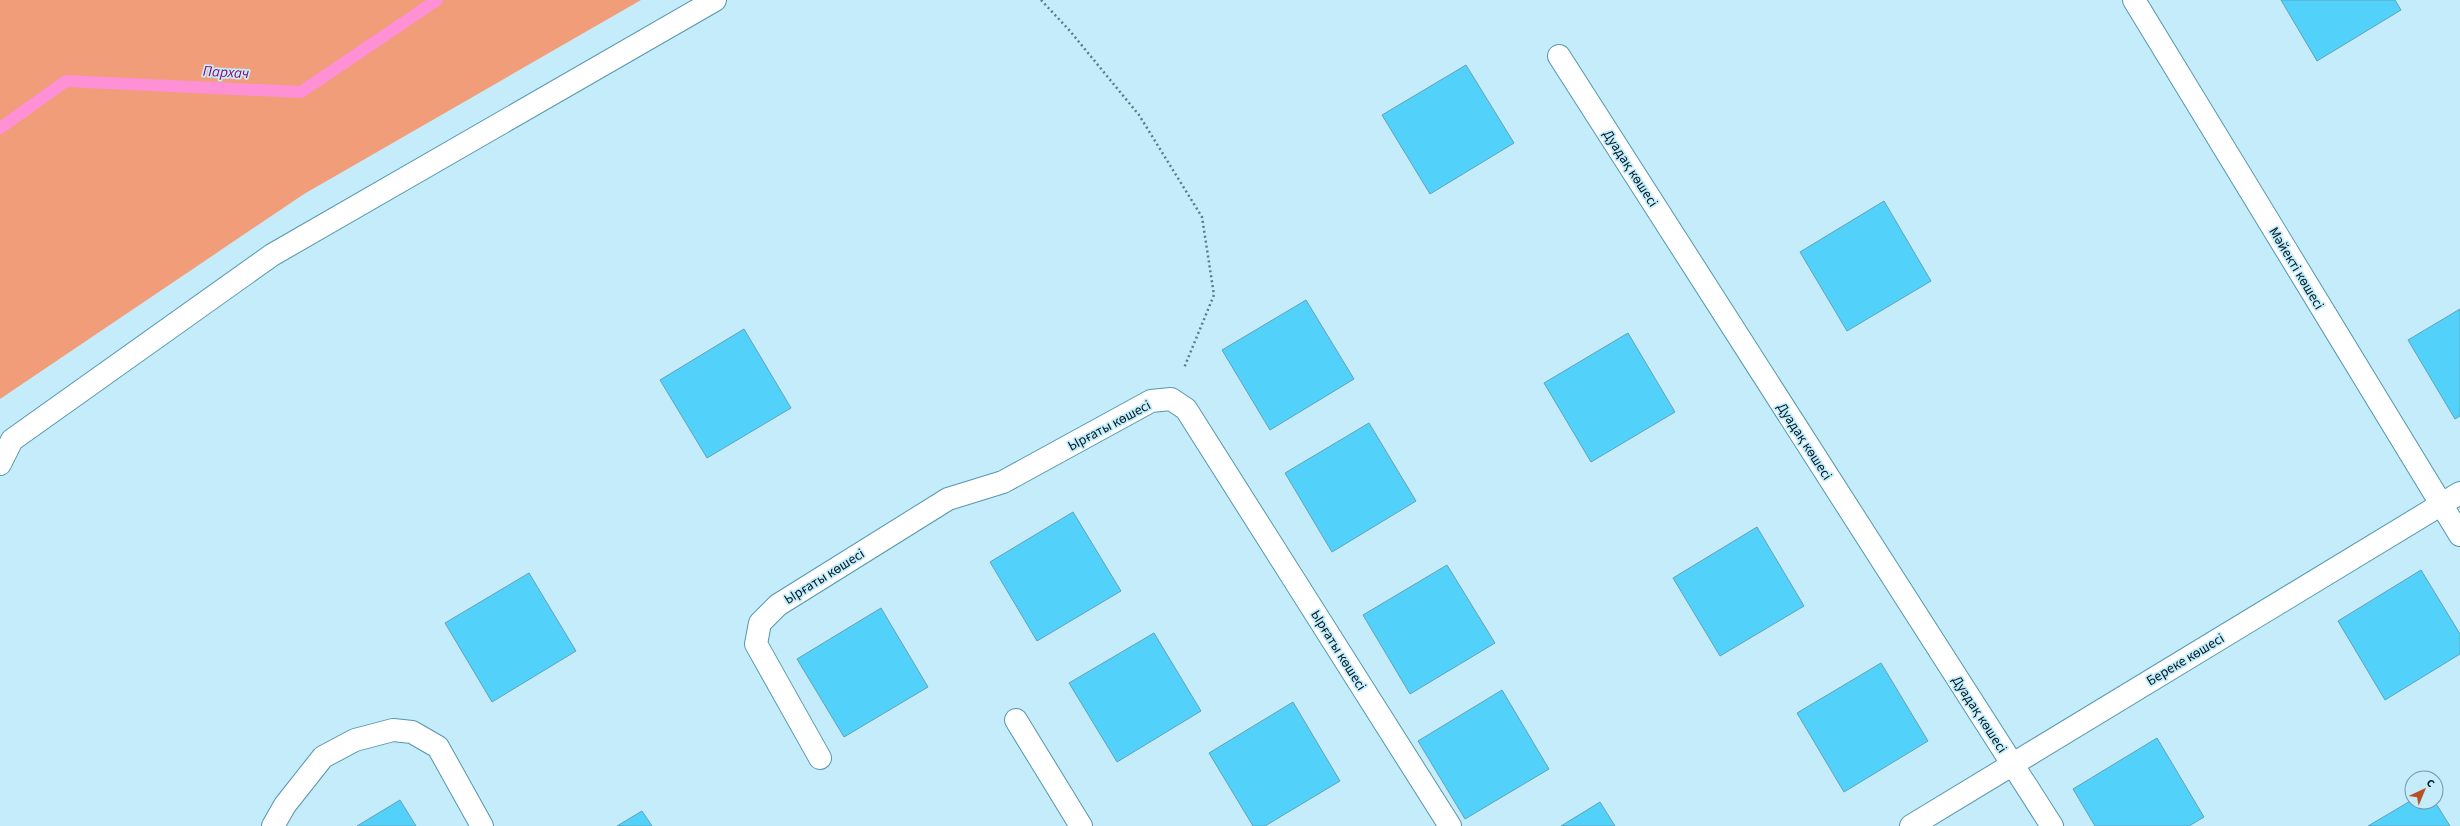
<svg xmlns="http://www.w3.org/2000/svg" width="2460" height="826" font-family="'Source Sans 3',sans-serif">
	<style>
		.green { fill: #f29d7a }
		.lines { fill: none; stroke-linecap: round; stroke-linejoin: round }
		.stream { stroke: #fe90d5; stroke-width: 12 }
		.building { fill: #52d2fb; stroke: #60a2b9 }
		.street-casing { stroke: #5597ae; stroke-width: 24 }
		.path { stroke: #5b7b86; stroke-width: 2.5; stroke-dasharray: 2 3; stroke-linecap: butt }
		.street { stroke: #fff; stroke-width: 22 }
		.labels { text-anchor: middle; stroke-width: 3.5; stroke-linejoin: round; paint-order: stroke }
		.street-label { font-size: 14px; fill: #011b24; stroke: #c4ecfa }
		.water-label { font-size: 15px; font-style: italic; fill: #920a6f; stroke: #c4ecfa }
	</style>
	<rect width="100%" height="100%" fill="#c4ecfa"/>
	<path class="green" d="M0,0H641L304,194L0,399Z"/>
	<g class="lines">
		<path class="stream" d="M0,128L66,81L301,92L437,0"/>
	</g>
	<g class="building">
		<path d="M2281,0H2395L2401,10L2317,61Z"/>
		<path d="M1466,65L1514,143L1430,194L1382,115Z"/>
		<path d="M1884,201L1931,281L1847,331L1800,252Z"/>
		<path d="M1306,300L1354,379L1270,430L1222,350Z"/>
		<path d="M2460,309V416L2455,419L2408,340Z"/>
		<path d="M744,329L791,408L707,458L660,380Z"/>
		<path d="M1628,333L1675,412L1591,462L1544,383Z"/>
		<path d="M1369,423L1416,501L1332,552L1285,473Z"/>
		<path d="M1073,512L1121,591L1037,641L990,562Z"/>
		<path d="M1757,527L1804,606L1720,656L1673,578Z"/>
		<path d="M1447,565L1495,643L1410,694L1363,615Z"/>
		<path d="M2421,570L2460,634V654L2385,700L2338,621Z"/>
		<path d="M529,573L576,651L492,702L445,623Z"/>
		<path d="M881,608L928,687L844,737L797,659Z"/>
		<path d="M1154,633L1201,711L1117,762L1069,683Z"/>
		<path d="M1881,663L1928,741L1844,792L1797,713Z"/>
		<path d="M1502,690L1549,769L1465,819L1418,741Z"/>
		<path d="M1293,702L1340,781L1265,826H1253L1209,753Z"/>
		<path d="M2157,738L2204,817L2189,826H2095L2073,789Z"/>
		<path d="M400,800L416,826H357Z"/>
		<path d="M2412,800V802H2435L2450,826H2368Z"/>
		<path d="M1600,802L1615,826H1561Z"/>
		<path d="M642,811L652,826H617Z"/>
	</g>
	<g class="lines">
		<g class="street-casing">
			<g id="street">
				<path d="M2134,0L2460,535"/>
				<path d="M1559,56L2052,826"/>
				<path d="M0,464L12,440L272,255L715,0"/>
				<path d="M1016,720L1081,826"/>
				<path d="M820,758L756,644L760,623L778,605L948,499L1003,482L1151,401L1171,399L1186,409L1450,826"/>
				<path d="M273,826L285,805L323,757L355,740L393,730L412,732L438,747L482,826"/>
				<path d="M1911,826L2460,493"/>
			</g>
		</g>
		<path class="path" d="M1041,0L1070,31L1139,115L1202,217L1214,295L1184,368"/>
		<use href="#street" class="street"/>
	</g>
	<g class="labels">
		<g class="street-label">
			<text transform="translate(1631 168) rotate(57)" y="5">Дуадақ көшесі</text>
			<text transform="translate(2297 268) rotate(59)" y="5">Мәйекті көшесі</text>
			<text transform="translate(1109 425) rotate(-28)" y="5">Ырғаты көшесі</text>
			<text transform="translate(1805 441) rotate(57)" y="5">Дуадақ көшесі</text>
			<text transform="translate(824 576) rotate(-32)" y="5">Ырғаты көшесі</text>
			<text transform="translate(1339 650) rotate(58)" y="5">Ырғаты көшесі</text>
			<text transform="translate(2185 659) rotate(-31)" y="5">Береке көшесі</text>
			<text transform="translate(1980 714) rotate(57)" y="5">Дуадақ көшесі</text>
		</g>
		<g class="water-label">
			<text transform="translate(226 72) rotate(3)" y="5">Пархач</text>
		</g>
	</g>
	<g transform="translate(2424 790) rotate(44)"><circle r="19" fill="#c4ecfa" stroke="#7698a4"/>
	<path d="M0-3L7 15L0 10L-7 15Z" fill="#b85224"/>
	<text y="-6" font-size="11" font-weight="bold" text-anchor="middle" fill="#011b24">С</text>
	</g>
</svg>
